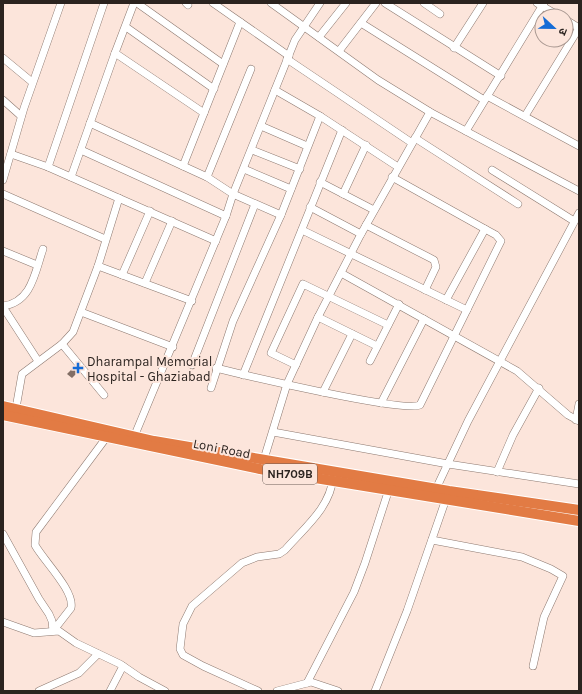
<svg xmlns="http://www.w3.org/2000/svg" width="582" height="694" font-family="Karla,'Noto Sans Devanagari',sans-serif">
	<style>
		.building { fill: #826e65 }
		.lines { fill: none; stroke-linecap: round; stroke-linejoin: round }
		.minor-casing { stroke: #8d7970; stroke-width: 8 }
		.highway-casing { stroke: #fff; stroke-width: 12 }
		.minor { stroke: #fff; stroke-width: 7 }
		.highway { stroke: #e27b44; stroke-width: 10 }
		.poi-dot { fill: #156cd6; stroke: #fce5db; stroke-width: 1.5 }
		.labels { text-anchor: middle; stroke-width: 4; stroke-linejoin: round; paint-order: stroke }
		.shield { fill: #fce5db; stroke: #6a5d57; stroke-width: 1 }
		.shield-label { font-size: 12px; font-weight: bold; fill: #2b231f }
		.poi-label { font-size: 13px; fill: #2b231f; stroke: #fce5db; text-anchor: start }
		.street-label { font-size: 13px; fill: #2b231f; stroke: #fce5db }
	</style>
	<rect width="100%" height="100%" fill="#fce5db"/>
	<path class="building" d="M74,367L78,372L72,378L67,374Z"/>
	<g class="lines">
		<g class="minor-casing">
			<g id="minor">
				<path d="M137,3L223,64"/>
				<path d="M186,3L188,5"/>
				<path d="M213,3L289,56"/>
				<path d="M271,3L378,80L430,112L579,191"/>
				<path d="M385,3L501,76"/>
				<path d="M424,3L440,14"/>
				<path d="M537,3L559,16"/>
				<path d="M361,23L484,100"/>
				<path d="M126,27L214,89"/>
				<path d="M319,37L346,3"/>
				<path d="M454,48L483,3"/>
				<path d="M339,51L376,3"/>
				<path d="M115,53L204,113"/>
				<path d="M3,58L32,82"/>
				<path d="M287,59L412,143"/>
				<path d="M275,90L320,116L398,167"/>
				<path d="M487,96L579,146"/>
				<path d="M3,100L21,116"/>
				<path d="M525,116L579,28L566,20"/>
				<path d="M90,123L183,166L207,177L233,194L281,215"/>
				<path d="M261,126L307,146"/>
				<path d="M466,131L544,3"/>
				<path d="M415,138L518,204"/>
				<path d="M81,150L226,216"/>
				<path d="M252,150L300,169"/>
				<path d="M11,154L48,167L216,241"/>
				<path d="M183,166L240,22"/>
				<path d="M48,167L104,3"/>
				<path d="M244,169L291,189"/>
				<path d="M492,170L574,221"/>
				<path d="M71,177L115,53L134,3"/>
				<path d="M207,177L251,69"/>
				<path d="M3,180L24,108L61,3"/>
				<path d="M320,182L374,210"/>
				<path d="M3,194L105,239"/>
				<path d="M343,194L366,145"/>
				<path d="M310,207L361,234"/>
				<path d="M366,225L434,260L436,267L425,290"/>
				<path d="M302,230L467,310"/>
				<path d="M3,251L37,265"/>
				<path d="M98,266L192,301"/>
				<path d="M341,273L517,371L568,415L579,421"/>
				<path d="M122,275L150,211"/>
				<path d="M145,283L172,221"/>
				<path d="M446,300L485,229"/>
				<path d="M3,306C32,302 35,272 43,249"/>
				<path d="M3,307L38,361"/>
				<path d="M81,312L173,347"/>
				<path d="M318,317L377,346"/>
				<path d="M62,344L104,395"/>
				<path d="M370,361L399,304"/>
				<path d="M192,365L255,204"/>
				<path d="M296,365L271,353L303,284L388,325"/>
				<path d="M216,368C244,375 404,413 420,405L501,241L496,235L485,229L392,177"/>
				<path d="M243,375L342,130"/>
				<path d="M211,388L233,321L281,215L320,116"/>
				<path d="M323,392L352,334"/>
				<path d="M381,403L424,319"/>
				<path d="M16,408L22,374L62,344L73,332L98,266L119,198"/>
				<path d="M576,420L579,404"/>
				<path d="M273,432L448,464L579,484"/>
				<path d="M134,437L226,216L233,194L295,40L320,3"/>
				<path d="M264,459L287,384L318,317L361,234L430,112"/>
				<path d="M497,472L513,435L539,388"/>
				<path d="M435,491L468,421L579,213"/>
				<path d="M3,534L39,599L49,614L52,621L53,631L71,608C75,591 43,560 35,545L36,532L106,438"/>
				<path d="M432,540L522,557L551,569L563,576L544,617L533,666"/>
				<path d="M3,622L34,633L59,631L76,643L120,664L139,677L165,691"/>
				<path d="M307,683L354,592L365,563L389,489"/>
				<path d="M39,691L79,673L98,654"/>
				<path d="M110,691L123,666"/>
				<path d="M258,691L203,666L183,655L180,649L183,624L192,606L242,563L257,557L279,554L285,550C304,528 330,508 333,478"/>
				<path d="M277,691L311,682L338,691"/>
				<path d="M375,691L407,611L447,496"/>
			</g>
		</g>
		<g class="highway-casing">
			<g id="highway">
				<path d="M3,406L154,441L449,491L579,510"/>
				<path d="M3,415L260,469L579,521"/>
			</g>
		</g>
		<use href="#minor" class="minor"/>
		<use href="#highway" class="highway"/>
	</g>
	<path class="poi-dot" d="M76 362h4v4h4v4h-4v4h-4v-4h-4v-4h4z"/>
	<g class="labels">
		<rect class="shield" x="263" y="464" width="54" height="20" rx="3"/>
		<g class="shield-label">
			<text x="290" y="478">NH709B</text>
		</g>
		<g class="poi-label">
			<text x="87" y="366">Dharampal Memorial<tspan x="87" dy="15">Hospital - Ghaziabad</tspan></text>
		</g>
		<g class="street-label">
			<text transform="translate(222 448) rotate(11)" y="5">Loni Road</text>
		</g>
	</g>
	<rect width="582" height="694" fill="none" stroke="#2b231f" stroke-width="8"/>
	<g transform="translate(554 28) rotate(112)"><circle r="19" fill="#fce5db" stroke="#a89790"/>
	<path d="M0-3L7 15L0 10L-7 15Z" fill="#156cd6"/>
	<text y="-6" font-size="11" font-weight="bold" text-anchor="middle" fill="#2b231f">उ</text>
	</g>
</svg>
